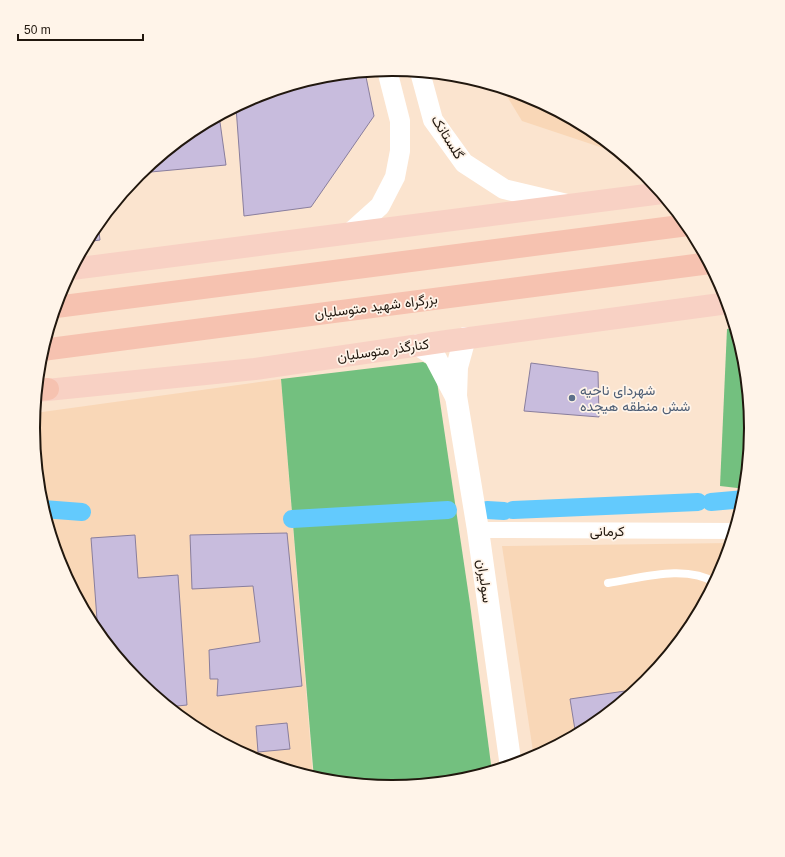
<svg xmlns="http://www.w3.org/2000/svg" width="785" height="857" font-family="Helvetica,Vazirmatn,sans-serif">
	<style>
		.built { fill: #f9d7b7 }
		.forest { fill: #73c07f }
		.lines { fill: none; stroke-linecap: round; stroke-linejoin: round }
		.canal { stroke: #63cafd; stroke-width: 18 }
		.building { fill: #c8bcdd; stroke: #897e9d }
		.service { stroke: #fff; stroke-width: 8 }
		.minor { stroke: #fff; stroke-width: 16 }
		.tertiary { stroke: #fff; stroke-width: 20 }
		.secondary { stroke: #fff; stroke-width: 22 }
		.primary { stroke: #f8d1c4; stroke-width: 22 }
		.trunk { stroke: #f6c2b0; stroke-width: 22 }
		.service-dot { fill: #5c6f8a; stroke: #fff4e9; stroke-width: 1.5 }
		.labels { text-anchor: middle; stroke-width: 3.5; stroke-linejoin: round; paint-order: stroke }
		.street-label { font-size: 14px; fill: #21170e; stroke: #fff4e9 }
		.service-label { font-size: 14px; fill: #4e5e75; stroke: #fff4e9; text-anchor: start }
		.rim { fill: none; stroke: #21170e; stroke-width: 2 }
	</style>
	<rect width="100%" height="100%" fill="#fbe4cf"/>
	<g class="built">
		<path d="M502,88L530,96L592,130L613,147L603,148L522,121Z"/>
		<path d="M281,379L313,778L255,761L193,727L138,683L93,628L60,566L40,498L33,428L35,413Z"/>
		<path d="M732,543L725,566L691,628L647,683L592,728L534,758L502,546Z"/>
	</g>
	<g class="forest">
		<path d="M736,328L745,359L752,429L746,489L720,486L727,329Z"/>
		<path d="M423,362L435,368L470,604L492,772L462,781L392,788L322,781L314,779L281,379Z"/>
	</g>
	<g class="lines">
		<g class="canal">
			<path d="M711,502L745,499"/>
			<path d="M43,509L82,512"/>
			<path d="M487,510L504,511"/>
			<path d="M513,510L698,502"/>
			<path d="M292,519L448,510"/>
		</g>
	</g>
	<g class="building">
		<path d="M365,72L374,116L311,207L244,216L236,107L255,96L323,76Z"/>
		<path d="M219,115L226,165L140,173L193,129Z"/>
		<path d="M98,223L100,240L86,242L94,229Z"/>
		<path d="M531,363L598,372L599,417L524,411Z"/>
		<path d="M287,533L302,686L217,696L218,679H210L209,650L260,642L253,586L192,589L190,535Z"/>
		<path d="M135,535L138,578L178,575L187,705L168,707L138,683L98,633L91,538Z"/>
		<path d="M639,689L592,728L576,736L570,699Z"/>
		<path d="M287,723L290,749L258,752L256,726Z"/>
	</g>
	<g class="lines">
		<path class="service" d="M608,583C642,578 685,564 716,583"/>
		<path class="minor" d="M478,530L735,531"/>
		<g class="tertiary">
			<path d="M420,72L433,120L464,163L504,189L567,204"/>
			<path d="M351,232L380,206L395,177L400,151V121L387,70"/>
		</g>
		<g class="secondary">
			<path d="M465,338L457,367L456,396L478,530L511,767"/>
			<path d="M418,345L434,355L455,395"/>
		</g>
		<g class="primary">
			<path d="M72,269L662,193"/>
			<path d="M37,391L255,369L447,341L728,303"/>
		</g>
		<g class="trunk">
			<path d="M56,307L688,225"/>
			<path d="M42,350L710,263"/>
			<path d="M37,390L48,389"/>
		</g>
	</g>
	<circle class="service-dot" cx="572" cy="398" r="4"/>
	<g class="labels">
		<g class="street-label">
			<text transform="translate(448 137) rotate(58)" y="5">گلستانک</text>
			<text transform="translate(376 306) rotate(-7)" y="5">بزرگراه شهید متوسلیان</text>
			<text transform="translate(383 350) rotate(-8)" y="5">کنارگذر متوسلیان</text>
			<text x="607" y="536">کرمانی</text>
			<text transform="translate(485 581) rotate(82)" y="5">سولیران</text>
		</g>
		<g class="service-label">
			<text x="580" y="395">شهردای ناحیه<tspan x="580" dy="16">شش منطقه هیجده</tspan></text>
		</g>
	</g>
	<path d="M0 0H785V857H0ZM40 428a352 352 0 1 1 704 0a352 352 0 1 1-704 0Z" fill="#fff4e9" fill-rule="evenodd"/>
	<path class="rim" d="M40 428a352 352 0 1 1 704 0a352 352 0 1 1-704 0Z"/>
	<path d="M18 34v6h125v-6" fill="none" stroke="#21170e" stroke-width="2"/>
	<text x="24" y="34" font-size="12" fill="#21170e" stroke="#fff4e9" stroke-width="3" paint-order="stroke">50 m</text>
</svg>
